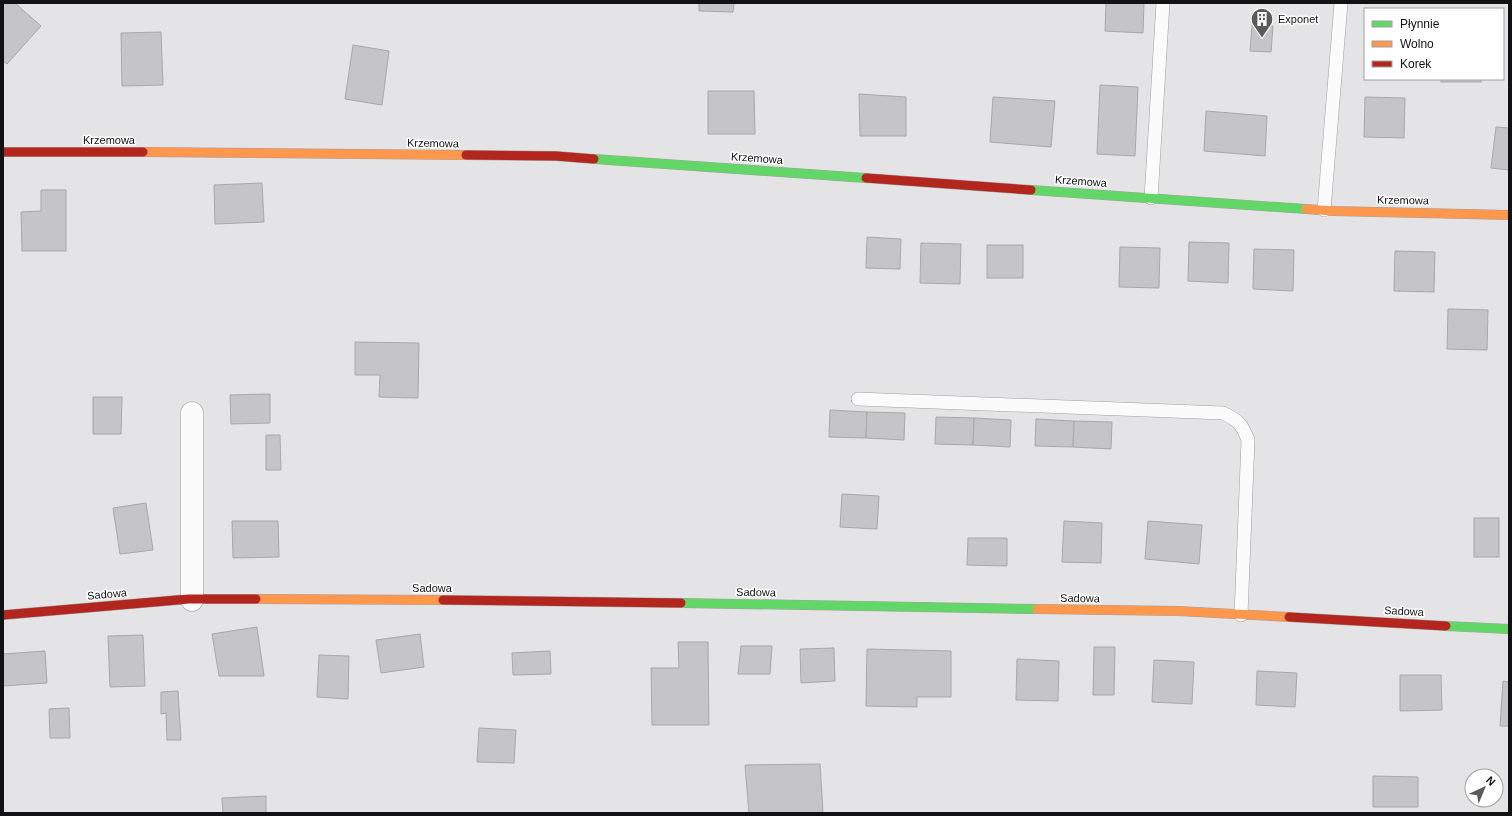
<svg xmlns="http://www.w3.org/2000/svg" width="1512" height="816" font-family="Helvetica,sans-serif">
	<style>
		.building { fill: #c5c4c6; stroke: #a8a7a9 }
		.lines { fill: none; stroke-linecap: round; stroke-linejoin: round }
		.lane-casing { stroke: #a2a0a2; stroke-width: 14 }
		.street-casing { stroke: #a2a0a2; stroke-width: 23 }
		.fast-casing { stroke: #a2a0a2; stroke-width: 10 }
		.slow-casing { stroke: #a2a0a2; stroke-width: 10 }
		.jam-casing { stroke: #a2a0a2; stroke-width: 10 }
		.lane { stroke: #fbfbfb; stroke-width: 13 }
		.street { stroke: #fbfbfb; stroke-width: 22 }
		.fast { stroke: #63d668; stroke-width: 9 }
		.slow { stroke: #ff974d; stroke-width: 9 }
		.jam { stroke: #b3261e; stroke-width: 9 }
		.labels { text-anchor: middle; stroke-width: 3; stroke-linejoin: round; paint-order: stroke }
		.poi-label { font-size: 11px; fill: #131213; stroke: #fff; text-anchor: start }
		.street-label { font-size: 11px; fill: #131213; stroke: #fff }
	</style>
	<rect width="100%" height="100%" fill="#e4e3e5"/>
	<g class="building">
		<path d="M3,3H15L41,26L7,64L3,61Z"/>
		<path d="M699,3H734L733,12L699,11Z"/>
		<path d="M1106,3H1144L1143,33L1105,31Z"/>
		<path d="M1252,25L1273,26L1271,52L1250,51Z"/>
		<path d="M161,32L163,85L122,86L121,33Z"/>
		<path d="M353,45L389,51L382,105L345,99Z"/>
		<rect x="1441" y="79" width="40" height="3"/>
		<path d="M1100,85L1138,87L1135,156L1097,154Z"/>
		<path d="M708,91H754L755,134H708Z"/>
		<path d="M859,94L906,97V136H860Z"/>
		<path d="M993,97L1055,101L1051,147L990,142Z"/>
		<path d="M1365,97L1405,98L1404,138L1364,137Z"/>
		<path d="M1206,111L1267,116L1265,156L1204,151Z"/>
		<path d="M1496,127L1509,128V170L1491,168Z"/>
		<path d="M262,183L264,222L215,224L214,185Z"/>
		<path d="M41,190H66V251H22L21,212L41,211Z"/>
		<path d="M867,237L901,239L900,269L866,268Z"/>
		<path d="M1189,242L1229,243L1228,283L1188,281Z"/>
		<path d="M921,243L961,244L960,284L920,283Z"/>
		<rect x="987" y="245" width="36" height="33"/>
		<path d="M1120,247L1160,248L1159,288L1119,287Z"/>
		<path d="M1254,249L1294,250L1293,291L1253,289Z"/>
		<path d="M1395,251L1435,252L1434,292L1394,291Z"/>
		<path d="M1448,309L1488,310L1487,350L1447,349Z"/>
		<path d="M355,342L419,343L418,398L379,397L380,375H355Z"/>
		<path d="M270,394V423L231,424L230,395Z"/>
		<path d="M93,397H122L121,434H93Z"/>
		<path d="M830,410L867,412L866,438L829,437Z"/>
		<path d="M867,412L905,413L904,440L866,438Z"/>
		<path d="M936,417L974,418L973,445L935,444Z"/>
		<path d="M974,418L1011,420L1010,447L973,445Z"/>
		<path d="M1036,419L1074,421L1073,447L1035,446Z"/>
		<path d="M1074,421L1112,422L1111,449L1073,447Z"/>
		<path d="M266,435H280L281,470H266Z"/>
		<path d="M842,494L879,496L877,529L840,527Z"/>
		<path d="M146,503L153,550L120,554L113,508Z"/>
		<rect x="1474" y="518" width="25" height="39"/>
		<path d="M232,521H278L279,557L233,558Z"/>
		<path d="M1064,521L1102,523L1101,563L1062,562Z"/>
		<path d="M1148,521L1202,525L1199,564L1145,559Z"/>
		<path d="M968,538H1007V566L967,565Z"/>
		<path d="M257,627L264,676H219L212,634Z"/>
		<path d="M420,634L424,667L381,673L376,640Z"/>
		<path d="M143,635L145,686L110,687L108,636Z"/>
		<path d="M678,642H708L709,725H652L651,668H679Z"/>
		<path d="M741,646H772L770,674H738Z"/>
		<path d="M1094,647H1115L1114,695H1093Z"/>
		<path d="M834,648L835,681L801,683L800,649Z"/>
		<path d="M867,649L951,651V697H917V707L866,706Z"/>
		<path d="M45,651L47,683L3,686V654Z"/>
		<path d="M550,651L551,674L513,675L512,653Z"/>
		<path d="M319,655L349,656L348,699L317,697Z"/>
		<path d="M1017,659L1059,661L1058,701L1016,700Z"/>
		<path d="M1154,660L1194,662L1192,704L1152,702Z"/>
		<path d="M1257,671L1297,673L1295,707L1256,705Z"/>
		<path d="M1400,675H1441L1442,710L1400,711Z"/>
		<path d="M1503,681L1509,682V726H1500Z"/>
		<path d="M178,691L181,740H167L166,713L161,714V692Z"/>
		<path d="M69,708L70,738H50L49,709Z"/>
		<path d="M479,728L516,730L514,763L477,762Z"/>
		<path d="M820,764L823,813H749L745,765Z"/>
		<path d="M1373,776L1418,777V807H1373Z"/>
		<path d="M266,796V813H223L222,798Z"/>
	</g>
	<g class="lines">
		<g class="lane-casing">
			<g id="lane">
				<path d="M1151,198L1163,3"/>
				<path d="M1324,210L1341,3"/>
				<path d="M858,399L1223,413C1238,420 1242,424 1248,440L1241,615"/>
			</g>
		</g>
		<g class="street-casing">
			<path id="street" d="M192,413V600"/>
		</g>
		<g class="fast-casing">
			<g id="fast">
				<path d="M594,159L866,178"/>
				<path d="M1031,190L1306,209"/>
				<path d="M681,603L1037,609"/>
				<path d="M1446,626L1509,629"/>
			</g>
		</g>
		<g class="slow-casing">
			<g id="slow">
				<path d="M143,152L466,155"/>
				<path d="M1306,209L1333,211L1509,215"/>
				<path d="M256,599L443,600"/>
				<path d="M1037,609L1178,611L1289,617"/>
			</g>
		</g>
		<g class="jam-casing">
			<g id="jam">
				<path d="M3,152H143"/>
				<path d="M466,155L556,156L594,159"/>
				<path d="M866,178L1031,190"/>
				<path d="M443,600L681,603"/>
				<path d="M3,615L189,599H256"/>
				<path d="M1289,617L1446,626"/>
			</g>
		</g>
		<use href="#lane" class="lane"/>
		<use href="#street" class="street"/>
		<use href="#fast" class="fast"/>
		<use href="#slow" class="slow"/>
		<use href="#jam" class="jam"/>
	</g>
	<defs>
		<g id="building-pin" transform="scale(1.15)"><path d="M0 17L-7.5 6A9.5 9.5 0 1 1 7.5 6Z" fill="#5c5b5c" stroke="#fff"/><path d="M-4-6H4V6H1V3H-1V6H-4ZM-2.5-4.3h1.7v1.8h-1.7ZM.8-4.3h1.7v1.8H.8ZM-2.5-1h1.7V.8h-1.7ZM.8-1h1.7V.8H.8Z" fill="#fff"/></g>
	</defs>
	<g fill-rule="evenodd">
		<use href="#building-pin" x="1262" y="19"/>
	</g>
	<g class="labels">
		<g class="poi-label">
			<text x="1278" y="23">Exponet</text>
		</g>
		<g class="street-label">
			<text x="109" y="144">Krzemowa</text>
			<text transform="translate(433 143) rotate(1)" y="4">Krzemowa</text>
			<text transform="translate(757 158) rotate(4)" y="4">Krzemowa</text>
			<text transform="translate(1081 181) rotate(4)" y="4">Krzemowa</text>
			<text transform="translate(1403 200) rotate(1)" y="4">Krzemowa</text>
			<text x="432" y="592">Sadowa</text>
			<text transform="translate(756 592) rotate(1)" y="4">Sadowa</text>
			<text transform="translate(107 594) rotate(-5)" y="4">Sadowa</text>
			<text transform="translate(1080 598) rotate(1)" y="4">Sadowa</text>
			<text transform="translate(1404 611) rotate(3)" y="4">Sadowa</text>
		</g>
	</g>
	<rect width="1512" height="816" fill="none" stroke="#131213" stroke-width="8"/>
	<rect x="1364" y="8" width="140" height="72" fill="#ffffff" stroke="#a1a0a1"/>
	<rect x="1372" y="21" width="20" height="6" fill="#63d668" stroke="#a1a0a1"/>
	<text x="1400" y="28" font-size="12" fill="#131213">Płynnie</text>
	<rect x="1372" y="41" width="20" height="6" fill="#ff974d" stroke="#a1a0a1"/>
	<text x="1400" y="48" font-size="12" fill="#131213">Wolno</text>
	<rect x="1372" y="61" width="20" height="6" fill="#b3261e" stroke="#a1a0a1"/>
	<text x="1400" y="68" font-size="12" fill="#131213">Korek</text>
	<g transform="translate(1484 788) rotate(44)"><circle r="19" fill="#ffffff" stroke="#a1a0a1"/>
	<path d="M0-3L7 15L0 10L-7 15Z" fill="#5c5b5c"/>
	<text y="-6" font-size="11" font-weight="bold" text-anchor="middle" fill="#131213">N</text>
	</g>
</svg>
